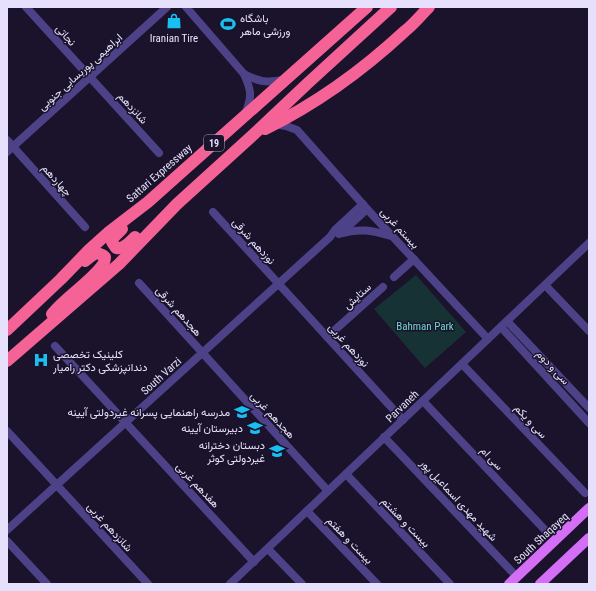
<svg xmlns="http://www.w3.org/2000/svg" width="596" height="591" font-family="'Roboto Condensed',Vazirmatn,sans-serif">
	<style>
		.green { fill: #173235 }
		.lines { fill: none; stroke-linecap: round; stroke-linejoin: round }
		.minor { stroke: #4d4287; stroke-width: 8 }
		.major { stroke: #d46ef6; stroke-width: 10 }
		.highway { stroke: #f56396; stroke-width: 12 }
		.labels { text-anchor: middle; stroke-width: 3; stroke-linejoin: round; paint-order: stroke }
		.shield { fill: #1a132b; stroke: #aaa2be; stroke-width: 1 }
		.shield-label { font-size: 10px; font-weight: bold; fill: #e7e0fd }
		.poi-label { font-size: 11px; fill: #e7e0fd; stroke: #1a132b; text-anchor: end }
		.street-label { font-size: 11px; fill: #e7e0fd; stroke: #1a132b }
		.park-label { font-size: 11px; fill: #6edacd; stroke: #1a132b }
	</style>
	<rect width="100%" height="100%" fill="#1a132b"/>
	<path class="green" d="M416,275L466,332L425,368L374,309Z"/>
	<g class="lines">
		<g class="minor">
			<path d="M26,7L159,153"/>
			<path d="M186,7L244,74C259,82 267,83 283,80"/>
			<path d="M244,74C252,92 252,96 245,115"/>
			<path d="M275,124L286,126L297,130L367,209L488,339"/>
			<path d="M7,140L85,227"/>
			<path d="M7,152L167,7"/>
			<path d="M213,212L403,420"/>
			<path d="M342,232L367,209"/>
			<path d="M339,234C360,228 371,230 391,236"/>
			<path d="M394,277L414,259"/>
			<path d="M139,283L328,491"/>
			<path d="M545,285L589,331"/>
			<path d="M507,321L589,408"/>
			<path d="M501,327L589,423"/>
			<path d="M327,337L383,287"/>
			<path d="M55,346L254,562"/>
			<path d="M462,364L585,493"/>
			<path d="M423,401L545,530"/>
			<path d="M7,431L148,584"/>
			<path d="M384,437L517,577"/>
			<path d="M346,474L450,584"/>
			<path d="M307,511L377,584"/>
			<path d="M7,530L330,237L335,230L363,204"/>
			<path d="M7,541L47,584"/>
			<path d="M268,549L302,584"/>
			<path d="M230,584L589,243"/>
		</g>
		<g class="major">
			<path d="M509,584L589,508"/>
			<path d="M540,584L589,538"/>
		</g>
		<g class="highway">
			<path d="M265,129C316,104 363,70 405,31C414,24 421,15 429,7"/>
			<path d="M122,229L113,238L112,242L116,248C124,250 130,242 135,237"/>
			<path d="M52,314C67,296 88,284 102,266C104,263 105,261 105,257C96,250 93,255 85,261"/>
			<path d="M7,330L61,279L89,250L109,232L148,202L367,7"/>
			<path d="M7,361L119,264L177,204L253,135L308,83L391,7"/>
		</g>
	</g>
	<defs>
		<g id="shop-bare" transform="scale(1.2)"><path d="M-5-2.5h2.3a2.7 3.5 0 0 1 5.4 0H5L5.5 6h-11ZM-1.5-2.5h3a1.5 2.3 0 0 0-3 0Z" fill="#19bff0" stroke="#1a132b" stroke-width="2.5" paint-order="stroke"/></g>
		<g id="stadium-bare" transform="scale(1.2)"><path d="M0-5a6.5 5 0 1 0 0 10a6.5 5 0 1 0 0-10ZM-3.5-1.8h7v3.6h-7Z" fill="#19bff0" stroke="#1a132b" stroke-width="2.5" paint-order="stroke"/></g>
		<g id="hospital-bare" transform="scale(1.2)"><path d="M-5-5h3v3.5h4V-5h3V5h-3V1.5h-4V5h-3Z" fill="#19bff0" stroke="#1a132b" stroke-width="2.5" paint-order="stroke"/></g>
		<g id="school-bare" transform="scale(1.2)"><path d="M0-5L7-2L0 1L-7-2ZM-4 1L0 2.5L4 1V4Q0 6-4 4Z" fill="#19bff0" stroke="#1a132b" stroke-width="2.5" paint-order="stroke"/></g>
	</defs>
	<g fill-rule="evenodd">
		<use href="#shop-bare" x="174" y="21"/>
		<use href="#stadium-bare" x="228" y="24"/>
		<use href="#hospital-bare" x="41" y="360"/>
		<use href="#school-bare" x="242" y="412"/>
		<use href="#school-bare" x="255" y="428"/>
		<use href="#school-bare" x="277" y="451"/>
	</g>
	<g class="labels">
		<rect class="shield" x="204" y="135" width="20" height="16" rx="3"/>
		<g class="shield-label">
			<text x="214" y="147">19</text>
		</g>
		<g class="poi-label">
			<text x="240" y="22" text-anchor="start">باشگاه<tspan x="240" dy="13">ورزشی ماهر</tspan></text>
			<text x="174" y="42" text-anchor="middle">Iranian Tire</text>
			<text x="53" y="358" text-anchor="start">کلینیک تخصصی<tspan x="53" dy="13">دندانپزشکی دکتر رامیار</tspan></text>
			<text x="230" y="416">مدرسه راهنمایی پسرانه غیردولتی آیینه</text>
			<text x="243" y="432">دبیرستان آیینه</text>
			<text x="265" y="449">دبستان دخترانه<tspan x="265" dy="13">غیردولتی کوثر</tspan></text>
		</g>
		<g class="street-label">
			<text transform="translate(66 35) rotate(48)" y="4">نجاتی</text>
			<text transform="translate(80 72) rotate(-42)" y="4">ابراهیمی پوربسابی جنوبی</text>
			<text transform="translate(133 108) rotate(48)" y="4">شانزدهم</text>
			<text transform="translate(159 173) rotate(-41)" y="4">Sattari Expressway</text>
			<text transform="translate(57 180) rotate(48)" y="4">چهاردهم</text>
			<text transform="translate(400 228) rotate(47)" y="4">بیستم غربی</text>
			<text transform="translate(254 241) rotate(48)" y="4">نوزدهم شرقی</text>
			<text transform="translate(357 296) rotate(-42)" y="4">ستایش</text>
			<text transform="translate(179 311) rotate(48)" y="4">هجدهم شرقی</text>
			<text transform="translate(349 345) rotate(48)" y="4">نوزدهم غربی</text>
			<text transform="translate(553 367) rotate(47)" y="4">سی و دوم</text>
			<text transform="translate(161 376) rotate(-42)" y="4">South Varzi</text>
			<text transform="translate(402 406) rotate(-44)" y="4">Parvaneh</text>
			<text transform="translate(273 415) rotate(47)" y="4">هجدهم غربی</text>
			<text transform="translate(531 421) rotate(47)" y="4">سی و یکم</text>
			<text transform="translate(492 458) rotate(47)" y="4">سی ام</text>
			<text transform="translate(198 485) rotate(47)" y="4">هفدهم غربی</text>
			<text transform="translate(459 500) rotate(47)" y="4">شهید مهدی اسماعیل پور</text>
			<text transform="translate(406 522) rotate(46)" y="4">بیست و هشتم</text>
			<text transform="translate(110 527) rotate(48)" y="4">شانزدهم غربی</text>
			<text transform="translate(541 538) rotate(-43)" y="4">South Shaqayeq</text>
			<text transform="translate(350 540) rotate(46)" y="4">بیست و هفتم</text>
		</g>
		<g class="park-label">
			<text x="425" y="330">Bahman Park</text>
		</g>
	</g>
	<rect width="596" height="591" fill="none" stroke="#e7e0fd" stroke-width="16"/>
</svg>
